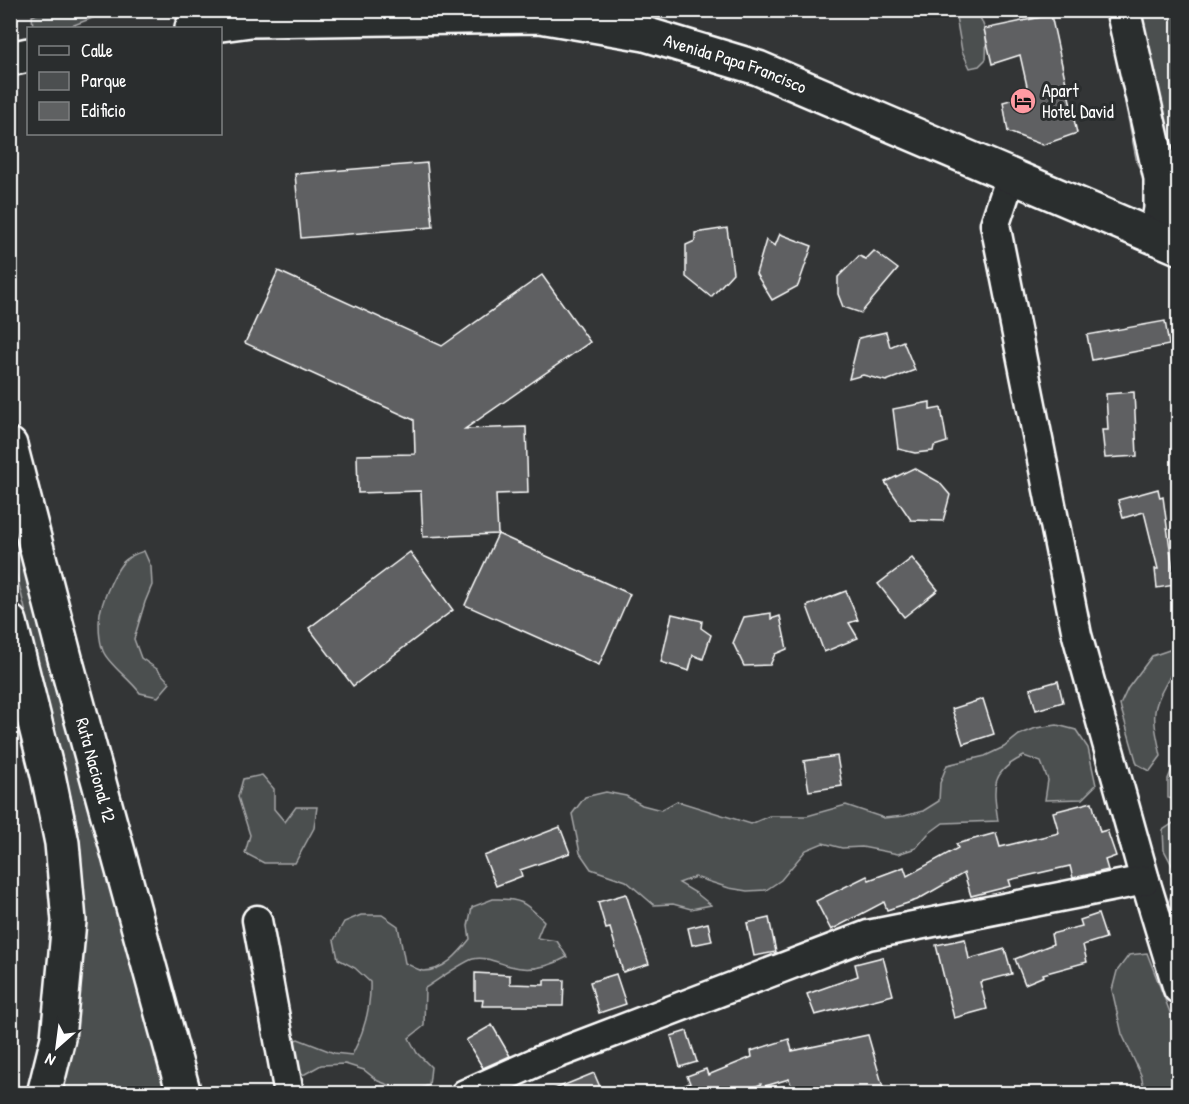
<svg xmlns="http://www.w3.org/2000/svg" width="1189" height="1104" font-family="'Patrick Hand',sans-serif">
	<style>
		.green { fill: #4c4f50; stroke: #a6a7a8; stroke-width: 1.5 }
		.building { fill: #5f6162; stroke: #fff; stroke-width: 1.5 }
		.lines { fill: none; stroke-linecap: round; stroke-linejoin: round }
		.minor-casing { stroke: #fff; stroke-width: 33 }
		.major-casing { stroke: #fff; stroke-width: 38 }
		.highway-casing { stroke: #fff; stroke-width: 38 }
		.minor { stroke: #2a2d2e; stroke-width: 28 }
		.major { stroke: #2a2d2e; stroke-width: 33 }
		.highway { stroke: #2a2d2e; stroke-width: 33 }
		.labels { text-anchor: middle; stroke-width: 6; stroke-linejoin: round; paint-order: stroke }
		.street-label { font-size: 18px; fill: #fff; stroke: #2a2d2e }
		.poi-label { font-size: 18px; fill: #fff; stroke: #2a2d2e; text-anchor: start }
	</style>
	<rect width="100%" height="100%" fill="#333536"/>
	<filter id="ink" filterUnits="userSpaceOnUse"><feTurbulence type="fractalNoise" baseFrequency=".0167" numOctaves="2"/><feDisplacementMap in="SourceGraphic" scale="12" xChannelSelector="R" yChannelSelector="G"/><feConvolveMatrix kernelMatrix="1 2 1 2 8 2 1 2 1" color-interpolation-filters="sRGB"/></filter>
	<g filter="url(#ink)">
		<g class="green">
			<path d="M46,10H111V11L66,28H33L32,16Z"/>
			<path d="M955,11H975C987,23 987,42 986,59L979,66L970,68L962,51Z"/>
			<path d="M1124,11H1178V216L1155,199L1137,163L1121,82L1119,44Z"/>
			<path d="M10,486L167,1093H60L82,937L76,818L11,552Z"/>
			<path d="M144,551L151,567L152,585L145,602L134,639L141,658L157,669L170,683L158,697L140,693C130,679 108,664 103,651C99,640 98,624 100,613C103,600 116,566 127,559C131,555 138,553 144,551Z"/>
			<path d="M1178,647V668L1174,669C1151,710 1151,710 1161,756L1150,771L1137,764L1120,705L1128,688L1152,656Z"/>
			<path d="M1057,725L1076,730L1088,748L1096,785L1082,799L1045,800L1048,780L1041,762L1024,756C990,772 993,787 998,821L943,823L928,834L916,848L898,854L862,847L842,848L823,843L806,850L781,880L766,890L747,891L729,888L695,877L679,883L696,893L711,905L691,909L673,904L654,905L626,881L591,869L580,853L572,814L585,797L606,792L626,796L642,805L661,810L677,801L751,824L769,816H807L846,805L884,818L904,816L923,811L939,801L940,783L947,765L985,756L1004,747L1019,735L1036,728Z"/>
			<path d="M1178,754V800L1168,798V779Z"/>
			<path d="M262,775L274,789V809L285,822L296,807H317L314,828L295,863H264L245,853L250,835L238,797L243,779Z"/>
			<path d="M1178,820V908L1167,906L1174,888V869L1164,850L1163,830Z"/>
			<path d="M493,899C520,898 525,902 544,921L537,938L557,941L567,957C549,967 531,972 510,966C498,963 486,956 473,959C463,962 436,981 425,988L424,1026L409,1038L417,1053L431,1067L429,1085L411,1093L378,1081L364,1070L345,1064L321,1065L305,1074L285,1077L279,1046L298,1039L334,1053L352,1055C364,1032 371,1008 370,982L355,968L338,959L334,940L344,922L361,915H382L398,926L405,963C410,965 418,970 423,971C444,971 458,954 470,939L468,926L472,907Z"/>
			<path d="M1147,953L1178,1033V1093H1145L1141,1075L1122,1034L1112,990L1117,971L1129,955Z"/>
		</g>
		<g class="building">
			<path d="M1051,15L1077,133L1043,145L1008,132L1003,102L1029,95L1020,55L992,64L984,29Z"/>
			<path d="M427,163L433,227L301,238L295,174Z"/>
			<path d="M727,228L733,273L711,297L686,277V245L695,241V233Z"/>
			<path d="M780,234L812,246L798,286L772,300L756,274L766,240L775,246Z"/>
			<path d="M874,251L898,269L861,313L843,307L838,294V277L859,256L866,259Z"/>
			<path d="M278,271L442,346L542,275L590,342L465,429L526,427L528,493L496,494L498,534L423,537L421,491L358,493L357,455L415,454L414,420L245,343Z"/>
			<path d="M1165,321L1169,345L1092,360L1087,335Z"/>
			<path d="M886,332L890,347L903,341L915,370L886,381L863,375L849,379L859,338Z"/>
			<path d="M1134,392L1137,456L1105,458L1102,430H1108L1106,394Z"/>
			<path d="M930,402V410L941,408L947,442L934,446L933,451L915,453L898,449L893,409Z"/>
			<path d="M914,468L939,482L950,495L943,521L911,520L885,482Z"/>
			<path d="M1158,489L1160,498L1163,497L1175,585L1157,588L1155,569H1158L1144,512L1123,518L1118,500Z"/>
			<path d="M498,534L630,594L599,665L465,605Z"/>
			<path d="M410,552L453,610L353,686L309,628Z"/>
			<path d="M912,558L938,590L904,617L878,584Z"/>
			<path d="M846,591L858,620L849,623L858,638L824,652L807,606Z"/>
			<path d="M771,613V619L780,616L787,649L775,654L770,665L744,666L733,643L744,617Z"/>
			<path d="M672,614L702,621L701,628L711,635L703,659L693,655L689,671L661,662Z"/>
			<path d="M1058,681L1063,702L1036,710L1030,689Z"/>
			<path d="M983,699L994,734L963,744L952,709Z"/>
			<path d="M837,756L842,786L809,791L804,761Z"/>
			<path d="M1092,802L1100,832L1107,830L1116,856L1105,860L1108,870L1073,878L1070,866L1009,880L1011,886L971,896L964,873L917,900L887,910L884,902L831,930L816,901L867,876L869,880L904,867L907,876L958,848L956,844L996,833L1000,847L1059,833L1053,812Z"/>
			<path d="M560,827L570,853L520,870L522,876L496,886L484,856Z"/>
			<path d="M626,894L649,964L623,972L610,928L606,929L598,902Z"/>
			<path d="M1098,914L1106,938L1083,945L1087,962L1043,974L1044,976L1025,984L1015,959L1053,944L1051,934L1082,926L1080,920Z"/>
			<path d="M769,918L776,952L754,956L747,923Z"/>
			<path d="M708,923L712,941L692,945L688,928Z"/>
			<path d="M965,939L969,959L1005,949L1012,974L980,982L987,1009L954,1018L936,945Z"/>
			<path d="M883,957L893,995L815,1015L807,994L858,976L855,964Z"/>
			<path d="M475,973L510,975V984L544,985V980H564L563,1006H482L483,1000H475Z"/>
			<path d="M616,974L626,1004L599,1013L590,982Z"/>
			<path d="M492,1025L510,1056L483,1068L466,1040Z"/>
			<path d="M687,1031L697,1062L680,1067L671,1036Z"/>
			<path d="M868,1035L885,1094H794L789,1079L762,1087L761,1084L739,1094H665L690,1083L687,1076L706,1069L708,1075L752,1057L751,1051L789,1039L792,1051Z"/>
			<path d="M594,1073L603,1094H545V1093Z"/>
		</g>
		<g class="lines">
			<g class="minor-casing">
				<g id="minor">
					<path d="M1011,176L995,224L1077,635L1145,880L1178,989"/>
					<path d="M257,920L289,1094"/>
					<path d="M465,1094L541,1060L868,935L1145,880"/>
				</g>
			</g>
			<g class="major-casing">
				<g id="major">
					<path d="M1123,10L1161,178V209L1156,237"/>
					<path id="s1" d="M192,28L251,20L540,16L645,34L758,68L1178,247"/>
					<path d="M10,59L28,55"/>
				</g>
			</g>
			<g class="highway-casing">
				<g id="highway">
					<path id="s2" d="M10,445L65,658L184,1094"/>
					<path d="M10,622L48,775L62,843L69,921L58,1038L44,1094"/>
				</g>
			</g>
			<use href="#minor" class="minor"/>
			<use href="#major" class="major"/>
			<use href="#highway" class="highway"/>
		</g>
	</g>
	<defs>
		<g id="hotel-disc" transform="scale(1.35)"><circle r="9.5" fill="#ff9aa2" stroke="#2a2d2e"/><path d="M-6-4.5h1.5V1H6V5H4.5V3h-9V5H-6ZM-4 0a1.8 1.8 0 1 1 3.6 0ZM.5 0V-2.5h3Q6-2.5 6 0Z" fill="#111"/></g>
	</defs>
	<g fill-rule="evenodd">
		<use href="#hotel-disc" x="1023" y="101"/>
	</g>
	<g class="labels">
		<g class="street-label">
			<text dy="6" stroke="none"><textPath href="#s1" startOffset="550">Avenida Papa Francisco</textPath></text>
			<text dy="6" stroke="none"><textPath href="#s2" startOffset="336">Ruta Nacional 12</textPath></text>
		</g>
		<g class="poi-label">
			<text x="1042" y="97">Apart<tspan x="1042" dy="21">Hotel David</tspan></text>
		</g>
	</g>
	<rect width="1189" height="1104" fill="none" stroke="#2a2d2e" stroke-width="36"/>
	<rect x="18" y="18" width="1153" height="1068" fill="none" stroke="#fff" stroke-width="2" filter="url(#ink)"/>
	<rect x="27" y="27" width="195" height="108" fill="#2a2d2e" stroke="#7f8182" stroke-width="1.5"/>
	<rect x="39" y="46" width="30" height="9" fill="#2a2d2e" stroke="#7f8182" stroke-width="1.5"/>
	<text x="81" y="57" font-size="18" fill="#ffffff">Calle</text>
	<rect x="39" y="72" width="30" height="18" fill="#4c4f50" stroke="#7f8182" stroke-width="1.5"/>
	<text x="81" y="87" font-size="18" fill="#ffffff">Parque</text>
	<rect x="39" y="102" width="30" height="18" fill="#5f6162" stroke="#7f8182" stroke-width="1.5"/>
	<text x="81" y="117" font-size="18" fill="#ffffff">Edificio</text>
	<g transform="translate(57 1047) rotate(208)" stroke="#2a2d2e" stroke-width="4.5" paint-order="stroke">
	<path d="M0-4.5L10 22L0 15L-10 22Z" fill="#ffffff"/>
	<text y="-9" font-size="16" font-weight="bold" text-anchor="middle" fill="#ffffff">N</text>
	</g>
</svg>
